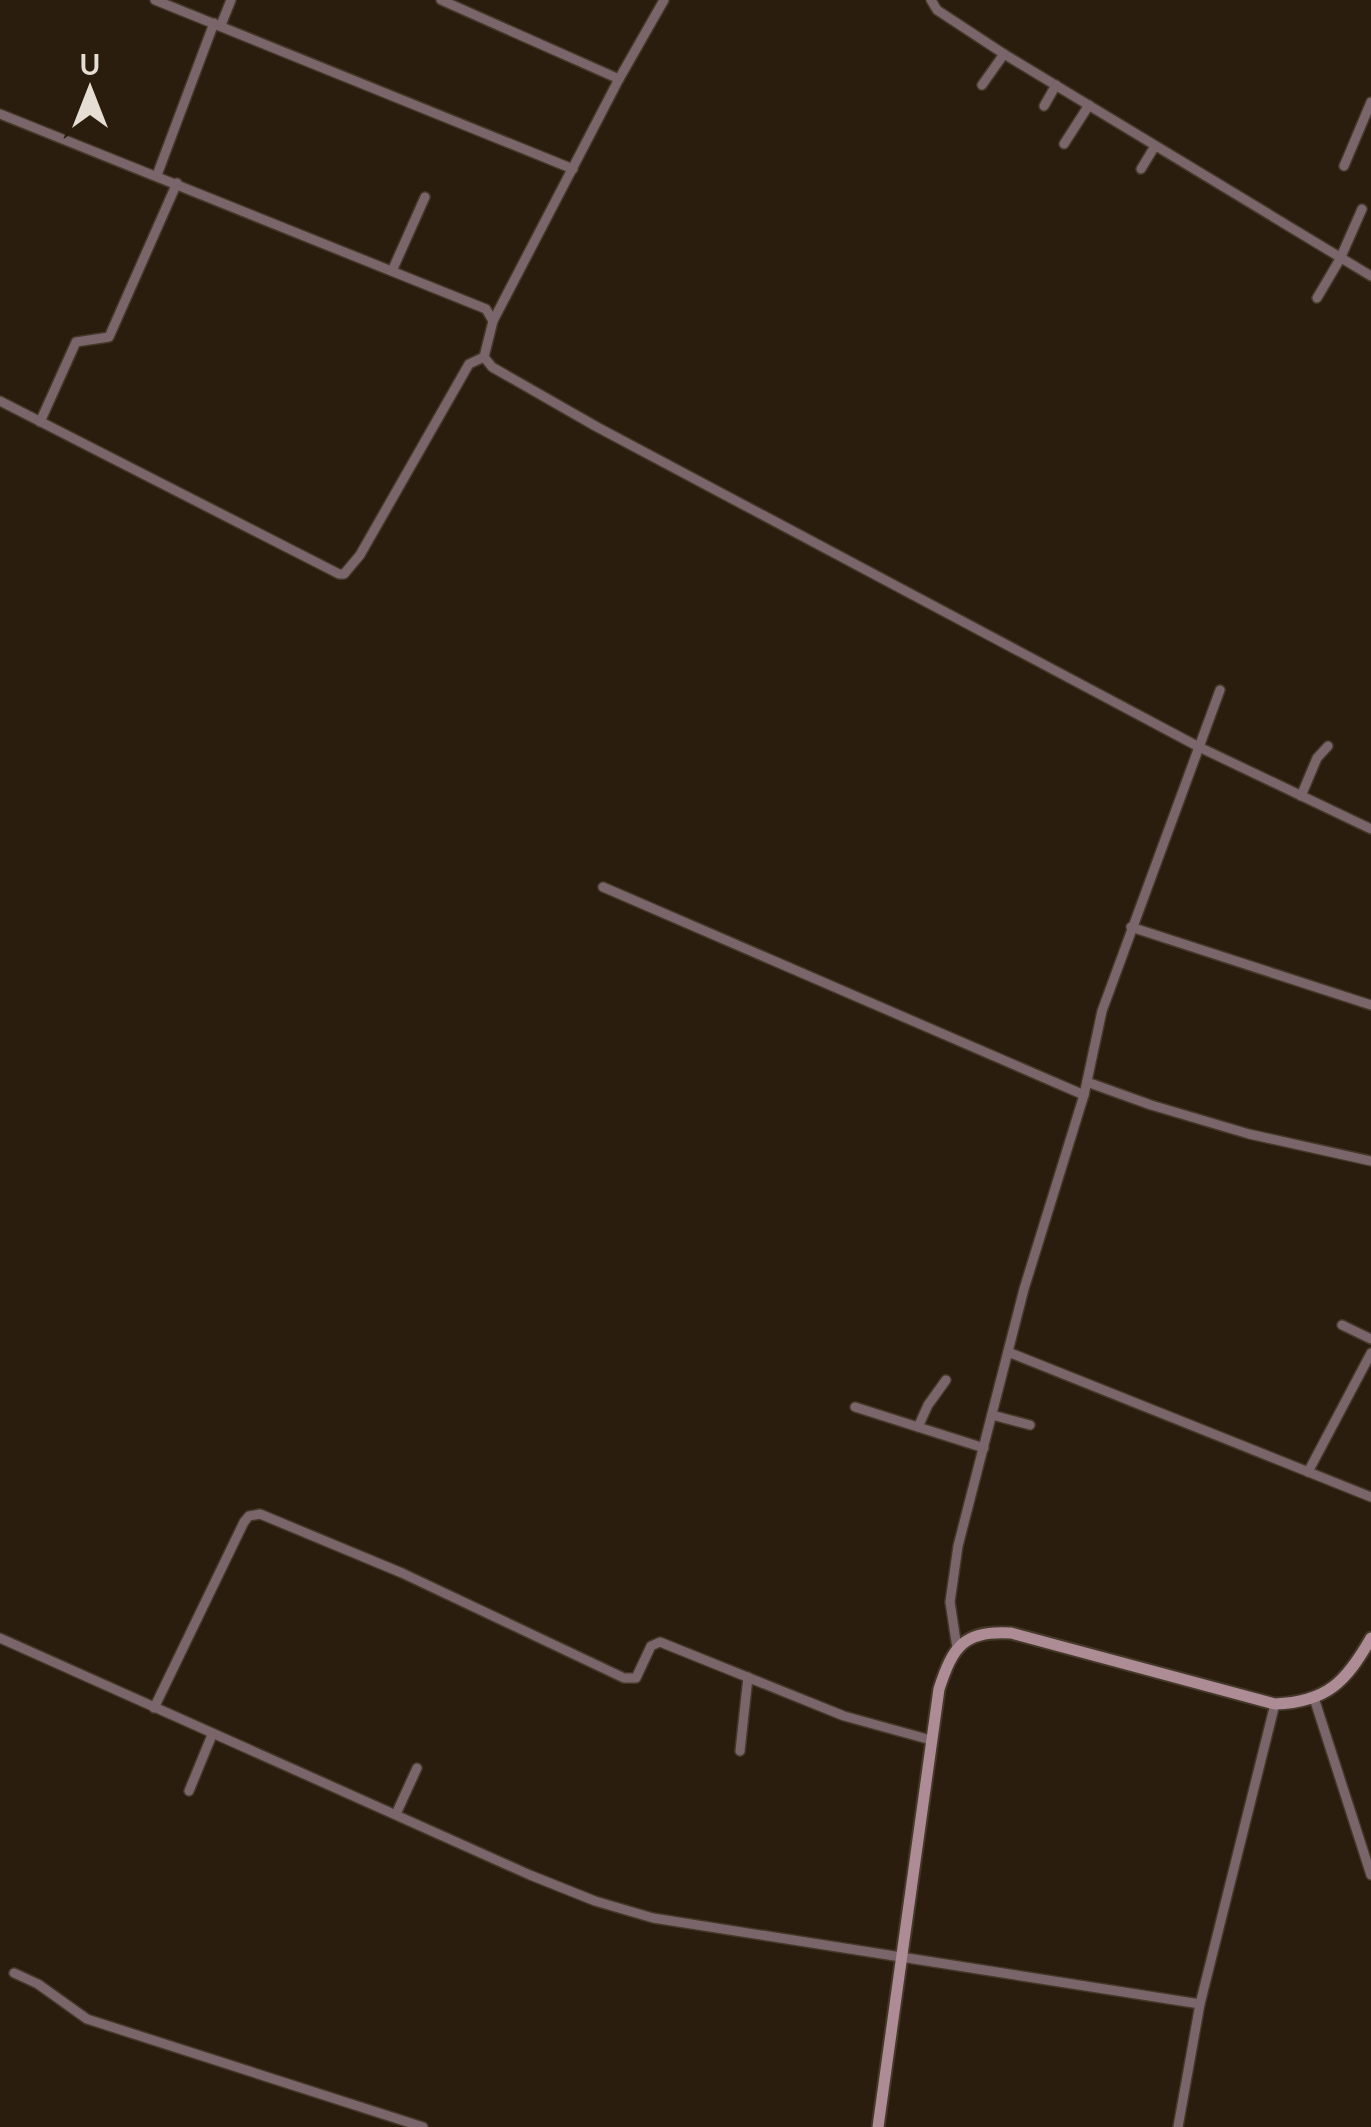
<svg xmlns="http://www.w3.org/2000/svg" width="1371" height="2127" font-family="Lato,sans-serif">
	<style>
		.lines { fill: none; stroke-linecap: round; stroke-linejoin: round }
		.minor-casing { stroke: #443829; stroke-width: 12 }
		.secondary-casing { stroke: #443829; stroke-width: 15 }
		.minor { stroke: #7a656a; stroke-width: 9 }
		.secondary { stroke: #ae8c95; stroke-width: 11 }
	</style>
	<rect width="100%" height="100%" fill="#2a1d0d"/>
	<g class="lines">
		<g class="minor-casing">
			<g id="minor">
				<path d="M155,0L573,169"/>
				<path d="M441,0L619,79"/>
				<path d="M931,0L937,10L1004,54L1371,276"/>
				<path d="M221,25L231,0"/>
				<path d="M982,85L1004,54"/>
				<path d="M1044,106L1056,85"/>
				<path d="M0,114L486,309L493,321L484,357L492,367L597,427L1199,747L1371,829"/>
				<path d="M1064,144L1089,105"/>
				<path d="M1344,166L1371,102"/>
				<path d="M1141,169L1155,146"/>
				<path d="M157,175L214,23"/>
				<path d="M392,271L425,197"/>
				<path d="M1317,298L1340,259L1362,209"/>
				<path d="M493,321L619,79L664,0"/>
				<path d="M0,401L339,574H344L360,555L469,364L484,357"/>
				<path d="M40,422L76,342L109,337L177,183"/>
				<path d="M1301,796L1317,758L1328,746"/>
				<path d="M603,887L1084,1095"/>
				<path d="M1131,927L1371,1005"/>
				<path d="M1087,1082L1151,1105L1249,1134L1371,1161"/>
				<path d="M1342,1325L1371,1339"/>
				<path d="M1008,1352L1371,1497"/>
				<path d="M855,1407L984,1448"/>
				<path d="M992,1415L1030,1425"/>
				<path d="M918,1427L928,1405L946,1380"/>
				<path d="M1308,1472L1371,1353"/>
				<path d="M0,1638L530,1875L595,1901L653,1918L1200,2004"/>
				<path d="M957,1648L950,1602L958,1546L1024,1289L1084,1095L1102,1011L1220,690"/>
				<path d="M1314,1698L1371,1875"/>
				<path d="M154,1708L244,1522L249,1516L260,1514L402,1573L624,1678H636L651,1646L660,1642L844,1716L931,1740"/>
				<path d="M740,1751L748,1677"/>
				<path d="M189,1791L212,1735"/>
				<path d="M396,1814L417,1768"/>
				<path d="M14,1973L38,1984L87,2019L423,2127"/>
				<path d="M1178,2127L1200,2004L1275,1704"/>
			</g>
		</g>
		<g class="secondary-casing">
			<path id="secondary" d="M878,2127L939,1689C953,1646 964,1630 1011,1633L1275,1704C1327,1702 1346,1682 1371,1638"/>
		</g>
		<use href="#minor" class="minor"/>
		<use href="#secondary" class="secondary"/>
	</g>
	<g transform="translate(90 90)" stroke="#2a1d0d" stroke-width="8" paint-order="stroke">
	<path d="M0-8L18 38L0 25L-18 38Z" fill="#e6ded4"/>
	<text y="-15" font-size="28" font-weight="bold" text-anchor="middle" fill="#e6ded4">U</text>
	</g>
</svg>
